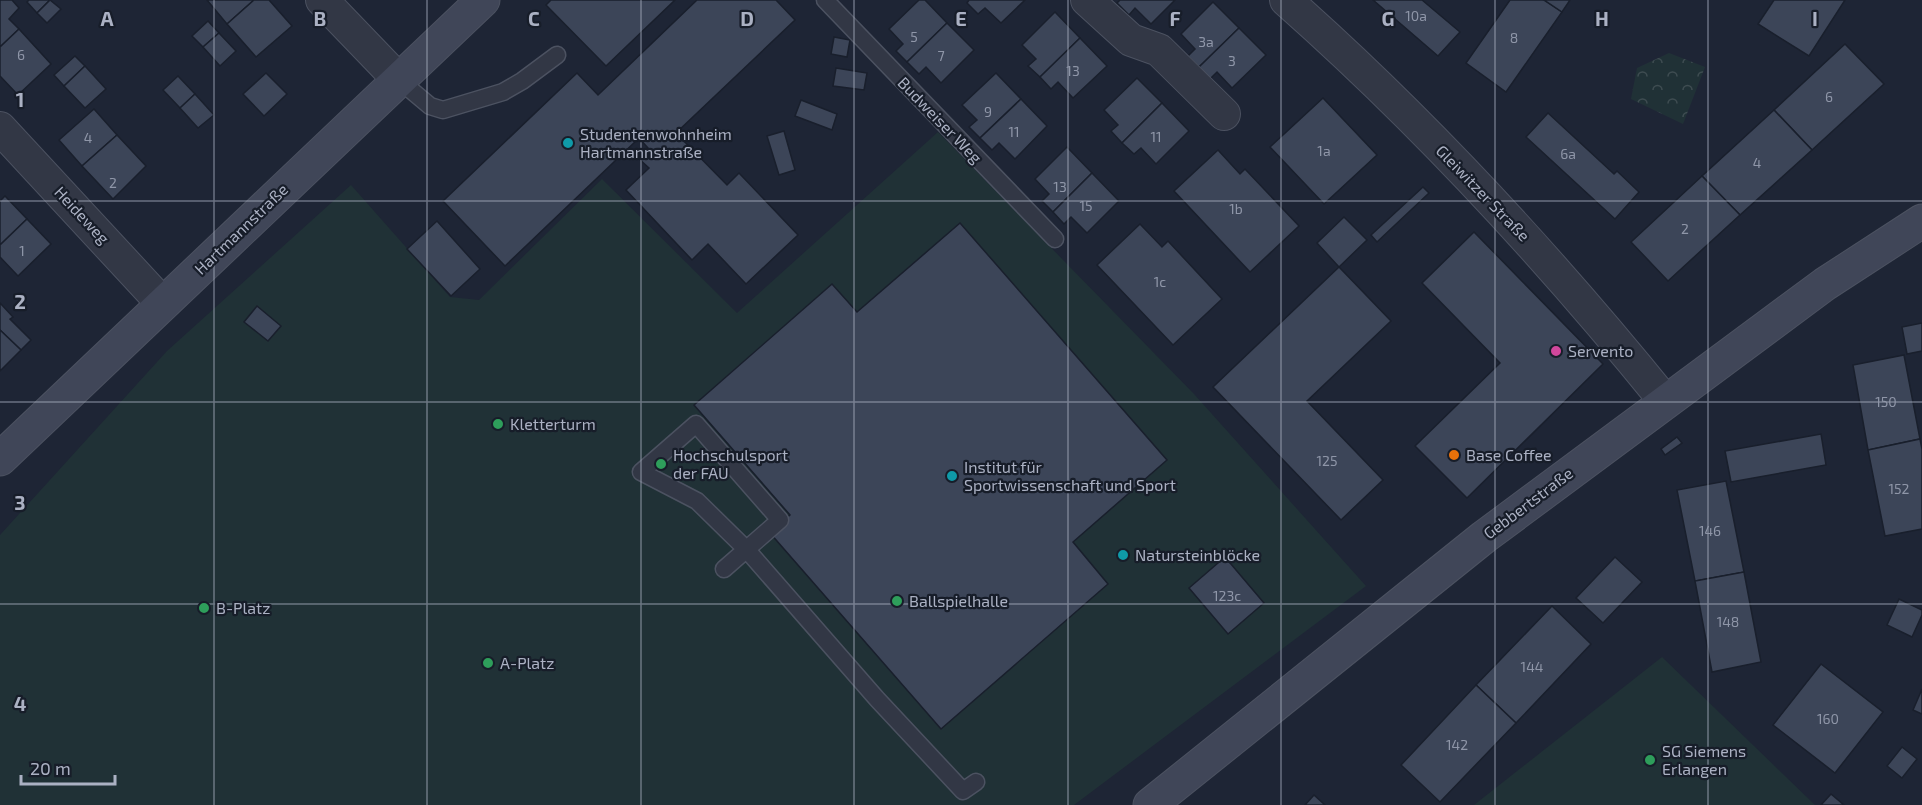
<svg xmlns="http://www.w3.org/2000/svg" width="1922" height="805" font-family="'Exo 2',sans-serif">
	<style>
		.park { fill: url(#park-crowns) }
		.pitch { fill: #203136 }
		.building { fill: #3c4558; stroke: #191f2c; stroke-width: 1.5 }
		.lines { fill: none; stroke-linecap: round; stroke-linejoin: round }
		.lane-casing { stroke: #4c5261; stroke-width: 19 }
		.street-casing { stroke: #4c5261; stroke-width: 34 }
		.secondary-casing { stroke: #4c5261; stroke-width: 35 }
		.lane { stroke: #323745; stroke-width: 16 }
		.street { stroke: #323745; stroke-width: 32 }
		.secondary { stroke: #404658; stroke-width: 33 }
		.grid { fill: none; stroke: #abb1c3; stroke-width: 1.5; stroke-opacity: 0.55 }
		.culture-dot { fill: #0f9aa8; stroke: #171d29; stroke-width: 2 }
		.hotel-dot { fill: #d1479c; stroke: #171d29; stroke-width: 2 }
		.leisure-dot { fill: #2e9e5b; stroke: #171d29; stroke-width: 2 }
		.food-dot { fill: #e8710a; stroke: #171d29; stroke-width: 2 }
		.labels { text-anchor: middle; stroke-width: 4.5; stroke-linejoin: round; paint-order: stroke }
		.number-label { font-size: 14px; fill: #8f96a8 }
		.street-label { font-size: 16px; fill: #abb1c3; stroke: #171d29 }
		.poi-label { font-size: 16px; fill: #abb1c3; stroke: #171d29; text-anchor: start }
		.grid-label { font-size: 20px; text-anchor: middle; font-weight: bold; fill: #abb1c3; stroke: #171d29; stroke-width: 4.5; stroke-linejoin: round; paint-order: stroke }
	</style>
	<defs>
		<pattern id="park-crowns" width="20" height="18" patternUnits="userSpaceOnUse" patternTransform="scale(1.5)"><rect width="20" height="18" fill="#203136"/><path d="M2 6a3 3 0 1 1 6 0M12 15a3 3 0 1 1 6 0" fill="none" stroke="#3e4c51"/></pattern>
	</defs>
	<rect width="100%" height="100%" fill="#1e2535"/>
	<path class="park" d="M1669,53L1705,67L1683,124L1631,99L1637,68Z"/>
	<g class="pitch">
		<path d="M938,132L1194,394L1366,586L1074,805H0V535L167,351L351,185L450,297L479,300L602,179L737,313Z"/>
		<path d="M1662,657L1815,805H1474Z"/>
	</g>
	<g class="building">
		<path d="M0,0H12L19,8L9,19L19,29L0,47Z"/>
		<path d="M29,0H50L37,13L27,2Z"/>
		<path d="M50,0L61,9L47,23L37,13Z"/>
		<path d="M207,0H254L227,24Z"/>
		<path d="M254,0H269L292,26L256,57L227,24Z"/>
		<path d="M551,0H675L606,66L546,5Z"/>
		<path d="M697,0H776L795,20L676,133L727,185L739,173L798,235L746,284L708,244L692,260L626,190L649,168L638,158L648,148L639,138L505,266L443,201L577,73L598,95Z"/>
		<path d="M919,0H925L947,23L907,62L896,51L903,44L889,29Z"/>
		<path d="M969,0H1025L1001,23L985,8L978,14L967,3Z"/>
		<path d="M1120,0H1175L1151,24L1135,8L1129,15L1117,3Z"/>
		<path d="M1373,0H1422L1460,32L1438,56Z"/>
		<path d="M1510,0H1544L1562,12L1506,92L1466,63Z"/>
		<path d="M1544,0H1570L1562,12Z"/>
		<path d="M1774,0H1845L1809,56L1758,24Z"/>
		<path d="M1213,2L1239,28L1199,67L1188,56L1195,49L1181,34Z"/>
		<path d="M1055,12L1080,38L1040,77L1028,66L1036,59L1022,45Z"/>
		<path d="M208,21L219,33L203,47L192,36Z"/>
		<path d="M947,23L974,50L941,83L926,67L919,74L907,62Z"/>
		<path d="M1239,28L1266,55L1232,88L1217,72L1210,79L1199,67Z"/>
		<path d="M19,29L51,64L18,95L0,76V47Z"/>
		<path d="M219,33L236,51L220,66L203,47Z"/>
		<path d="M834,37L850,40L847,57L831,54Z"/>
		<path d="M1080,38L1107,66L1073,98L1058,82L1051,89L1040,77Z"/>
		<path d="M1845,44L1884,84L1812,150L1774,110Z"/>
		<path d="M75,56L85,66L64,86L54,75Z"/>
		<path d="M85,66L106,89L85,108L64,86Z"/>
		<path d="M836,68L867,73L864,90L833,86Z"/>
		<path d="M266,73L287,94L264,116L243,94Z"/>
		<path d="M996,73L1021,99L980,138L969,127L977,120L962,105Z"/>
		<path d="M178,76L195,94L180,108L163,90Z"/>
		<path d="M1137,78L1162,103L1122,143L1111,131L1118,125L1104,110Z"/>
		<path d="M195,94L214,115L198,128L180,108Z"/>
		<path d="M1323,98L1377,155L1324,204L1270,147Z"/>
		<path d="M1021,99L1047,126L1015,159L999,143L992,150L980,138Z"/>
		<path d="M801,100L837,114L832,130L795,116Z"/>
		<path d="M1162,103L1189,131L1156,164L1141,148L1134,154L1122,143Z"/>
		<path d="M94,109L117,135L82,166L59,140Z"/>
		<path d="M1774,110L1812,150L1740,215L1702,176Z"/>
		<path d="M1548,113L1614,174L1617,171L1639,192L1615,219L1526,137Z"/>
		<path d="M784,131L795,170L779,175L767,136Z"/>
		<path d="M117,135L146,166L113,199L82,166Z"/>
		<path d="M1067,147L1092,173L1053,212L1042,201L1049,194L1035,179Z"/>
		<path d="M1218,150L1240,174L1245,169L1299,226L1250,272L1174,191Z"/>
		<path d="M1092,173L1119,201L1087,233L1071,217L1064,224L1053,212Z"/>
		<path d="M1702,176L1740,215L1668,281L1631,242Z"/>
		<path d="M1423,187L1429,193L1377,242L1371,235Z"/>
		<path d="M5,196L27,219L0,245V201Z"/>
		<path d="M1344,217L1367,240L1339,267L1317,243Z"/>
		<path d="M27,219L51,244L18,276L0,257V245Z"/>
		<path d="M437,221L480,269L451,296L407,249Z"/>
		<path d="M960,223L1167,460L1073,542L1108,584L941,729L770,533L790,515L694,405L832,284L857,312Z"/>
		<path d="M1140,224L1162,247L1168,241L1222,299L1173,345L1097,265Z"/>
		<path d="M1474,232L1603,364L1467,498L1415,446L1500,363L1422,283Z"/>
		<path d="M1339,267L1391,321L1307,401L1383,480L1341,520L1213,387Z"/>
		<path d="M0,303L13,317L10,319L31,340L21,350L0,330Z"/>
		<path d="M257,306L281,326L268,341L244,322Z"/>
		<path d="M1922,323V351L1907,354L1902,327Z"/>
		<path d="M0,330L21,350L0,371Z"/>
		<path d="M1904,355L1920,439L1868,450L1853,365Z"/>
		<path d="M1821,434L1826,465L1731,482L1725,451Z"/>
		<path d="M1677,437L1682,443L1665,455L1661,449Z"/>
		<path d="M1920,439L1922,449V529L1885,536L1868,450Z"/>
		<path d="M1726,481L1744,572L1695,581L1677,490Z"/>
		<path d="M1225,557L1264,603L1228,634L1189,588Z"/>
		<path d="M1615,557L1642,582L1603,623L1576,598Z"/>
		<path d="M1744,572L1761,662L1712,672L1695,581Z"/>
		<path d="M1899,599L1922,610V615L1912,637L1887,625Z"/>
		<path d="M1552,606L1591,644L1516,723L1476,685Z"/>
		<path d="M1821,664L1883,712L1835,773L1773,725Z"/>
		<path d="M1476,685L1516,723L1440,802L1401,765Z"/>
		<path d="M1922,689V714L1913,710Z"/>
		<path d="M1902,747L1917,759L1902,778L1887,766Z"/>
		<path d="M1831,794L1844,805H1821Z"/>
		<path d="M1314,795L1325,805H1305Z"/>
	</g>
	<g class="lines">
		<g class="lane-casing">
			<g id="lane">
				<path d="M825,0L1055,239"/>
				<path d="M399,80L430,106L443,110L503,92L522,81L557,55"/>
				<path d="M724,569L780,520L696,424L641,472L697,501L747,550L877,699L963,791L976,782"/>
			</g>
		</g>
		<g class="street-casing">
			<g id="street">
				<path d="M322,0L399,80"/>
				<path d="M1087,0L1131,40L1159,50L1224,114"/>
				<path d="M1286,0C1424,122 1549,258 1665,401"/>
				<path d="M0,128L163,304"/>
			</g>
		</g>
		<g class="secondary-casing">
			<g id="secondary">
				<path d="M0,459L483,0"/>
				<path d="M1150,805L1484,537L1825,284L1922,221"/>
			</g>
		</g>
		<use href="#lane" class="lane"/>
		<use href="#street" class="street"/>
		<use href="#secondary" class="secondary"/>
	</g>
	<path class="grid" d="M214,0V805M427,0V805M641,0V805M854,0V805M1068,0V805M1281,0V805M1495,0V805M1708,0V805M0,201H1922M0,402H1922M0,604H1922"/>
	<g class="culture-dot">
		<circle cx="568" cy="143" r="6"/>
		<circle cx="952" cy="476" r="6"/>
		<circle cx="1123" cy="555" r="6"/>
	</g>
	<circle class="hotel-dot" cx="1556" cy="351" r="6"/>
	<g class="leisure-dot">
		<circle cx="498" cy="424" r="6"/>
		<circle cx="661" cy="464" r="6"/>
		<circle cx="897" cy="601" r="6"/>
		<circle cx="204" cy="608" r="6"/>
		<circle cx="488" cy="663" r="6"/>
		<circle cx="1650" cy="760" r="6"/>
	</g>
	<circle class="food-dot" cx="1454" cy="455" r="6"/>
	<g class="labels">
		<g class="number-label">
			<text x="1416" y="21">10a</text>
			<text x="914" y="42">5</text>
			<text x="1514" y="43">8</text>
			<text x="1206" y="47">3a</text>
			<text x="21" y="60">6</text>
			<text x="941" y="61">7</text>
			<text x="1232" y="66">3</text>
			<text x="1073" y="76">13</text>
			<text x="1829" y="102">6</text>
			<text x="988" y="117">9</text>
			<text x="1014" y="137">11</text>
			<text x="1156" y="142">11</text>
			<text x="88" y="143">4</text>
			<text x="1324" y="156">1a</text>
			<text x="1568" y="159">6a</text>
			<text x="1757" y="168">4</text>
			<text x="113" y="188">2</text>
			<text x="1060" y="192">13</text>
			<text x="1086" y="211">15</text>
			<text x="1236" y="214">1b</text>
			<text x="1685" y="234">2</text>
			<text x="22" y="256">1</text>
			<text x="1160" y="287">1c</text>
			<text x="1886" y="407">150</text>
			<text x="1327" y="466">125</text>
			<text x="1899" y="494">152</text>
			<text x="1710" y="536">146</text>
			<text x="1227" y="601">123c</text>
			<text x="1728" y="627">148</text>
			<text x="1532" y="672">144</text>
			<text x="1828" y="724">160</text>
			<text x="1457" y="750">142</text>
		</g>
		<g class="street-label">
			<text transform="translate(940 120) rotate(46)" y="6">Budweiser Weg</text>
			<text transform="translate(1483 193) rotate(46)" y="6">Gleiwitzer Straße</text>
			<text transform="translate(82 215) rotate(47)" y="6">Heideweg</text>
			<text transform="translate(241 229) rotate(-44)" y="6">Hartmannstraße</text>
			<text transform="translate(1528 503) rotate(-37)" y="6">Gebbertstraße</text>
		</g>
		<g class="poi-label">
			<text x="580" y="140">Studentenwohnheim<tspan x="580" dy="18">Hartmannstraße</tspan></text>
			<text x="1568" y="357">Servento</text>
			<text x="510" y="430">Kletterturm</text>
			<text x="673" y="461">Hochschulsport<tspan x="673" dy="18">der FAU</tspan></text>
			<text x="1466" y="461">Base Coffee</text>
			<text x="964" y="473">Institut für<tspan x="964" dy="18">Sportwissenschaft und Sport</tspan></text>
			<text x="1135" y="561">Natursteinblöcke</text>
			<text x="909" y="607">Ballspielhalle</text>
			<text x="216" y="614">B-Platz</text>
			<text x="500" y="669">A-Platz</text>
			<text x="1662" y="757">SG Siemens<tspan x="1662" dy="18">Erlangen</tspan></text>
		</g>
	</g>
	<g class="grid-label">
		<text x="107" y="26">A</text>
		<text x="320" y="26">B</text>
		<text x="534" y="26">C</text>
		<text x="747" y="26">D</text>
		<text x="961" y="26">E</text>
		<text x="1175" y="26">F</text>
		<text x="1388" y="26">G</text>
		<text x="1602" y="26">H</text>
		<text x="1815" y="26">I</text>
		<text x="20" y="107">1</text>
		<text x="20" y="309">2</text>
		<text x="20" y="510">3</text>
		<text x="20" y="711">4</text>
	</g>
	<path d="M21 775v9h94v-9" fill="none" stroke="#abb1c3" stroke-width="3"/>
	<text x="30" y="775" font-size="18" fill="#abb1c3" stroke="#171d29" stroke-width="4.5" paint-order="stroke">20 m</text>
</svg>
